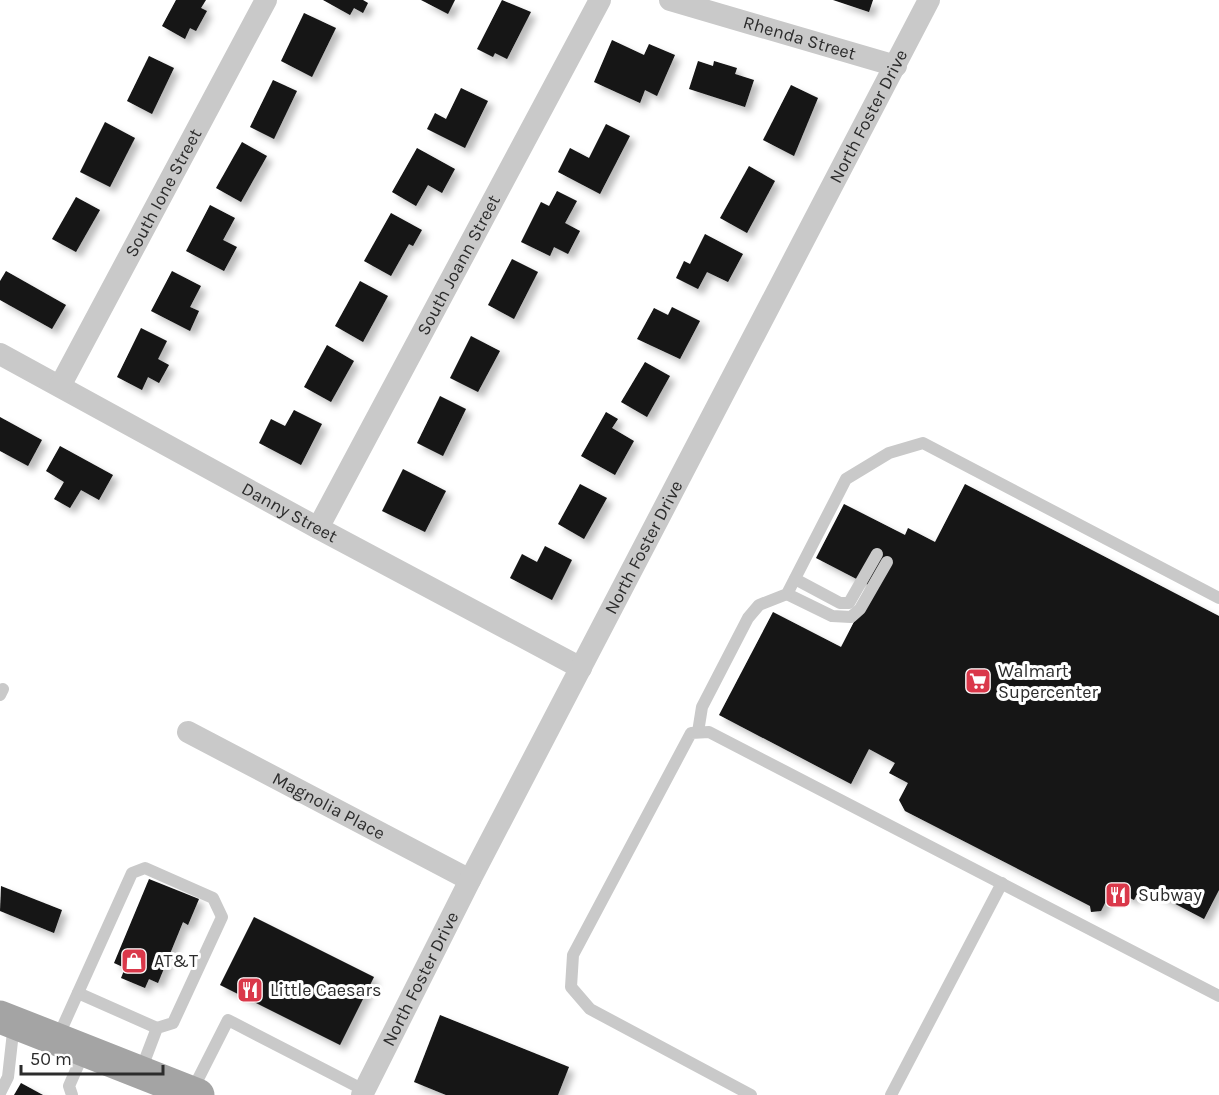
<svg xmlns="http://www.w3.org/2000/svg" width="1219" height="1095" font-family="Karla,sans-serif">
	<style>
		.building { fill: #131313; filter: url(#shadow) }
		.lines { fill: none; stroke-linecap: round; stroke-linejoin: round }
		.lane { stroke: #c9c9c9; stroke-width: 12 }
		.street { stroke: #c9c9c9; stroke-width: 22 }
		.primary { stroke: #a4a4a4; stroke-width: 33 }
		.labels { text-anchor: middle; stroke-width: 6; stroke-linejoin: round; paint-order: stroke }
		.street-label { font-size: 18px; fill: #2c2c2c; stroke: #fff }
		.poi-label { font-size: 18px; fill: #2c2c2c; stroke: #fff; text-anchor: start }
	</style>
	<defs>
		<filter id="shadow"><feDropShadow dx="5.5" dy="5.5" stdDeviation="3" flood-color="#0004"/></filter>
	</defs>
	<rect width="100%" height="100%" fill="#fff"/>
	<g class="building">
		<path d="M176,0H206L201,8L207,11L196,31L190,28L185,39L162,26Z"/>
		<path d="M323,0H363L368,3L363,13L354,8L350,15Z"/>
		<path d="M421,0H455L448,14Z"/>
		<path d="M502,0L531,12L507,59L495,53L493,57L477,49Z"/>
		<path d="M833,0H873L869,12Z"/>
		<path d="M304,13L336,28L312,77L281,61Z"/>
		<path d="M612,40L644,55L649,44L675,55L657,96L645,90L640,103L594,82Z"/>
		<path d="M149,56L174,68L152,114L127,101Z"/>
		<path d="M698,61L713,66L714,61L737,68L735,74L754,80L745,107L689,89Z"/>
		<path d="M273,80L297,91L274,139L250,127Z"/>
		<path d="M791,85L818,98L794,156L763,140Z"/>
		<path d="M461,88L488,101L465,148L427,129L435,113L446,119Z"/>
		<path d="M105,122L135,138L110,187L80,172Z"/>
		<path d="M606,124L630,136L600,194L558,172L570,148L589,158Z"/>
		<path d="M242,142L267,156L241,202L216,188Z"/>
		<path d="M417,148L455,169L442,193L428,185L416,206L392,192Z"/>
		<path d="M749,166L775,181L747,233L720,218Z"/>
		<path d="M557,191L577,201L565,223L580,231L568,254L554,247L550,256L521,242L541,202L549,206Z"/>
		<path d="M76,197L100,210L76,252L52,239Z"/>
		<path d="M210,205L235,218L223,240L237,247L224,271L186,251Z"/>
		<path d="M391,213L422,230L413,246L409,244L391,276L364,261Z"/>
		<path d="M705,234L743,254L728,282L707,272L698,289L676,278L684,261L690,264Z"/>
		<path d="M512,259L538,272L514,319L488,305Z"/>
		<path d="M6,271L66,305L52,329L0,300V281Z"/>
		<path d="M172,271L201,286L190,307L199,311L190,331L151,311Z"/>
		<path d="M360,281L388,296L363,342L335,326Z"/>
		<path d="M672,307L700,321L680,359L637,339L654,308L668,315Z"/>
		<path d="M141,328L167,341L158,359L169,365L159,383L148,377L142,390L117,377Z"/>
		<path d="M471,336L500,351L478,392L450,378Z"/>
		<path d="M327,345L354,361L331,402L304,387Z"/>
		<path d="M645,362L670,376L647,417L621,402Z"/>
		<path d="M440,396L466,409L443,456L417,443Z"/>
		<path d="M294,410L322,424L301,465L259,443L271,419L285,426Z"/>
		<path d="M606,412L618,419L612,428L634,441L615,475L581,456Z"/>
		<path d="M0,417L42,440L28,466L0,451Z"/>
		<path d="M60,446L113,475L99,500L81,490L70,508L54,499L64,482L46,471Z"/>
		<path d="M403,469L446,491L425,532L382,511Z"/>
		<path d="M580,484L607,498L584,539L558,524Z"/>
		<path d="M965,484L1219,616V890L1204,919L1141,886L1134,900L1112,889L1101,911L1091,912L1090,906L905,811L899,800L908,783L889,773L895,763L869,749L851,784L719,715L773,612L841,647L872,587L816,558L844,504L905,535L908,528L935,542Z"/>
		<path d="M545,546L572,560L552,600L510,578L522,554L537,562Z"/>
		<path d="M149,879L199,899L188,925L183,922L158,983L149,979L145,988L121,978L125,968L114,963Z"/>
		<path d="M1,886L62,910L54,933L0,911Z"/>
		<path d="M254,917L374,977L340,1045L220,985Z"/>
		<path d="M440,1015L569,1067L558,1095H446L414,1082Z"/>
		<path d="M21,1083L43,1095H14Z"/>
	</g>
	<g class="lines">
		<g class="lane">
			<path d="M795,579L840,603H849L877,554"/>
			<path d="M787,594L832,616L851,617L860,609L887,562"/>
			<path d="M0,695L3,689"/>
			<path d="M698,732L702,707L748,618L759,605L787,594L846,479L889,453L923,443L1219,598"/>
			<path d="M78,993L157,1028"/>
			<path d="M58,1037L132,873L145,868L213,898L222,917L173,1023L157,1028L141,1070"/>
			<path d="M192,1091L228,1020L364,1090"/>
			<path d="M0,1093L8,1077L14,1023"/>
			<path d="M72,1095L69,1086L84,1052"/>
			<path d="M751,1095L590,1009L571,987L573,955L691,733L709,732L1219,996"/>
			<path d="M891,1095L1002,883"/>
		</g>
		<g class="street">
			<path id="s1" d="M670,0L896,66"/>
			<path id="s2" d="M0,354L318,528L581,668"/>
			<path id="s3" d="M60,386L266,0"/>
			<path id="s4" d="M318,528L600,0"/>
			<path id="s5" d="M188,732L470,880"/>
			<path id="s6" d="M362,1095L470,880L929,0"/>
		</g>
		<path class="primary" d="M0,1017L198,1095"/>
	</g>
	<defs>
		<g id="supermarket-square" transform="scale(1.35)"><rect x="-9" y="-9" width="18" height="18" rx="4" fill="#da384a" stroke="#fff"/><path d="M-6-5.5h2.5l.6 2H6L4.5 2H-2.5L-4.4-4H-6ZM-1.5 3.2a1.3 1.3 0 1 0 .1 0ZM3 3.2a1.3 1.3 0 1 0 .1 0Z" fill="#fff"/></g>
		<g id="restaurant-square" transform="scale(1.35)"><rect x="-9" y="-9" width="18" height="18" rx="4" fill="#da384a" stroke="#fff"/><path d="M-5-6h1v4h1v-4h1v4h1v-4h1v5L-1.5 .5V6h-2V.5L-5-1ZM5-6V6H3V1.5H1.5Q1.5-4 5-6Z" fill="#fff"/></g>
		<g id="shop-square" transform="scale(1.35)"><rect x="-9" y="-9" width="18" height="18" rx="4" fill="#da384a" stroke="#fff"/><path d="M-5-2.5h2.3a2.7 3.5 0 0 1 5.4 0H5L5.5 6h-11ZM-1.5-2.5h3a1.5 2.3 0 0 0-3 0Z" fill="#fff"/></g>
	</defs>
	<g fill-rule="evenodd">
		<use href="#supermarket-square" x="978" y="681"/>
		<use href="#restaurant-square" x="1118" y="895"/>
		<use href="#shop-square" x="134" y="961"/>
		<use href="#restaurant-square" x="250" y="990"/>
	</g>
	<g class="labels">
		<g class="street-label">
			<text dy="6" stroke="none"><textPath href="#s1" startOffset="135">Rhenda Street</textPath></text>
			<text dy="6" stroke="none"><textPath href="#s6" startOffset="1102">North Foster Drive</textPath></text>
			<text dy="6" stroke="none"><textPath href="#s3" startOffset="219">South Ione Street</textPath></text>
			<text dy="6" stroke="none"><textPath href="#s4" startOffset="298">South Joann Street</textPath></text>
			<text dy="6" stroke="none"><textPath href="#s2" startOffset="330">Danny Street</textPath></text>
			<text dy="6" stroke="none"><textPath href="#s6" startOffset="616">North Foster Drive</textPath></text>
			<text dy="6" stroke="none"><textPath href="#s5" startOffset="159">Magnolia Place</textPath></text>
			<text dy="6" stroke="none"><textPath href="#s6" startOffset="130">North Foster Drive</textPath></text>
		</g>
		<g class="poi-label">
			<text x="998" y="677">Walmart<tspan x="998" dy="21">Supercenter</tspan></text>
			<text x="1138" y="901">Subway</text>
			<text x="154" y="967">AT&amp;T</text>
			<text x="270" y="996">Little Caesars</text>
		</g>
	</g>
	<path d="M21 1065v9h142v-9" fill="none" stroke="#2c2c2c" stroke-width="3"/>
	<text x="30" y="1065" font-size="18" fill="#2c2c2c" stroke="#ffffff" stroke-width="4.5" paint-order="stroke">50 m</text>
</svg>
